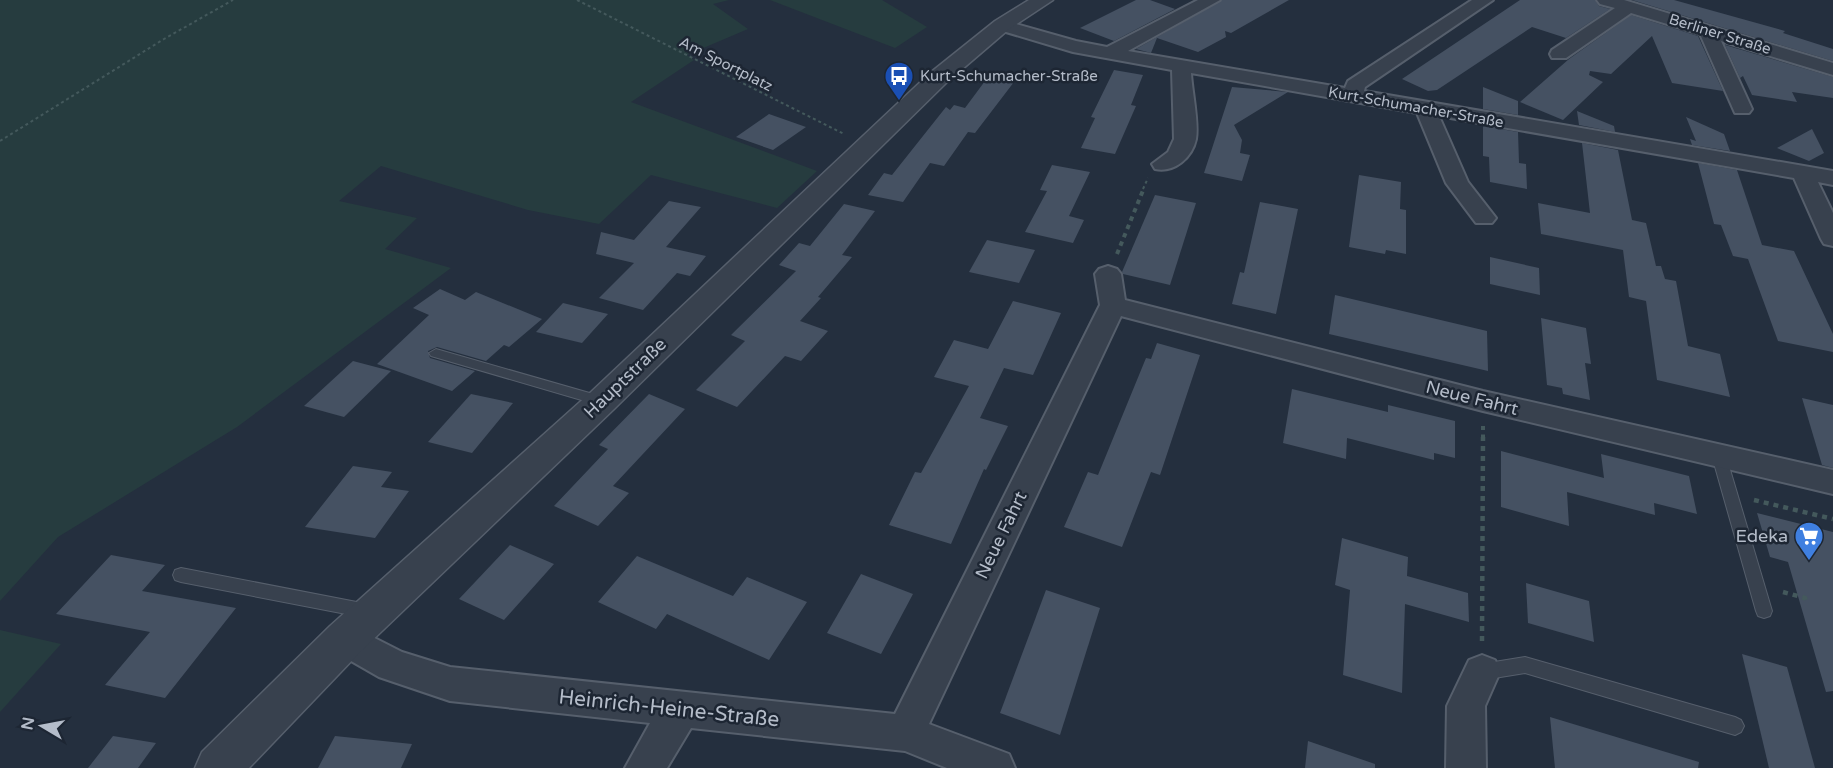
<svg xmlns="http://www.w3.org/2000/svg" width="1833" height="768" font-family="'Varela Round',sans-serif">
	<style>
		.green { fill: #263c3f }
		.building { fill: #455162 }
		.lines { fill: none; stroke-linecap: round; stroke-linejoin: round }
		.service-casing { stroke: #565f6c; stroke-width: 2 }
		.minor-casing { stroke: #565f6c; stroke-width: 4 }
		.tertiary-casing { stroke: #565f6c; stroke-width: 3 }
		.path-far2 { stroke: #44595c; stroke-width: 2; stroke-dasharray: 3 3; stroke-linecap: butt }
		.path-far1 { stroke: #44595c; stroke-width: 4; stroke-dasharray: 4.5 4.5; stroke-linecap: butt }
		.path { stroke: #44595c; stroke-width: 4.5; stroke-dasharray: 5 5; stroke-linecap: butt }
		.service { fill: #38414e; fill-rule: evenodd }
		.minor { fill: #38414e; fill-rule: evenodd }
		.tertiary { fill: #38414e; fill-rule: evenodd }
		.labels { text-anchor: middle; stroke-width: 5; stroke-linejoin: round; paint-order: stroke }
		.far-street-label { font-size: 15px; fill: #b4bcc9; stroke: #1d2633 }
		.far-poi-label { font-size: 15px; fill: #b4bcc9; stroke: #1d2633; text-anchor: start }
		.street-label { font-size: 18px; fill: #b4bcc9; stroke: #1d2633 }
		.poi-label { font-size: 18px; fill: #b4bcc9; stroke: #1d2633; text-anchor: end }
		.near-street-label { font-size: 21px; fill: #b4bcc9; stroke: #1d2633 }
	</style>
	<rect width="100%" height="100%" fill="#242f3e"/>
	<g class="green">
		<path d="M0,0H729L713,4L748,29L687,55L694,60L631,102L817,171L777,208L651,175L599,224L528,210L381,166L339,201L417,218L385,249L451,268L237,427L58,537L0,601Z"/>
		<path d="M770,0H882L927,27L895,48Z"/>
		<path d="M0,630L61,644L0,712Z"/>
	</g>
	<g class="building">
		<path d="M1136,0H1150L1175,9L1114,41L1080,28Z"/>
		<path d="M1222,0H1289L1231,33L1225,31L1226,37L1198,52L1157,38L1151,53L1136,49Z"/>
		<path d="M1520,0H1595L1599,6L1610,9L1566,38L1532,27L1437,90L1428,91L1402,79Z"/>
		<path d="M1632,0H1674L1785,31L1783,33L1833,49V61Z"/>
		<path d="M1631,15L1698,36L1723,91L1672,83L1652,36L1611,74L1590,71L1589,75L1603,82L1563,120L1520,102L1569,59Z"/>
		<path d="M1725,45L1833,77V98L1792,92L1797,102L1752,95L1743,76L1740,78Z"/>
		<path d="M1114,70L1143,75L1131,105L1136,106L1115,154L1081,148L1095,118L1091,117Z"/>
		<path d="M988,77L1014,82L975,133L968,132L944,166L930,163L903,202L868,195L884,173L892,175L946,107L950,110L954,105L965,108Z"/>
		<path d="M1232,87L1288,92L1234,125L1242,140L1240,153L1250,155L1242,181L1204,173Z"/>
		<path d="M1483,87L1518,101V115L1483,109Z"/>
		<path d="M1577,111L1614,126L1615,132L1579,125Z"/>
		<path d="M769,114L806,127L773,150L736,137Z"/>
		<path d="M1686,117L1724,134L1730,151L1692,145L1690,139L1696,141Z"/>
		<path d="M1483,126L1518,132L1519,163L1526,164L1527,189L1490,182L1489,157L1483,156Z"/>
		<path d="M1812,129L1824,153L1809,161L1777,148Z"/>
		<path d="M1582,143L1618,150L1632,220L1646,223L1656,266H1661L1665,279L1676,281L1688,346L1720,354L1730,397L1657,380L1646,301L1629,297L1623,250L1541,234L1538,203L1590,213Z"/>
		<path d="M1698,163L1737,170L1762,245L1794,251L1833,334V352L1778,341L1748,259L1733,256L1721,225L1714,224Z"/>
		<path d="M1052,165L1090,172L1069,216L1084,220L1073,243L1025,232L1047,191L1040,190Z"/>
		<path d="M1359,175L1401,182L1400,209L1406,210V254L1386,250L1385,254L1349,247Z"/>
		<path d="M1155,195L1196,203L1170,285L1123,274L1122,272Z"/>
		<path d="M669,201L701,207L666,247L706,256L690,276L677,273L643,310L599,298L634,263L596,254L601,232L634,240Z"/>
		<path d="M1260,202L1298,209L1276,314L1232,304L1240,272L1244,273Z"/>
		<path d="M844,204L875,211L842,255L852,257L818,297L821,298L800,321L828,331L801,361L785,356L737,407L696,390L745,341L731,335L796,271L779,265L799,243L810,246Z"/>
		<path d="M987,240L1035,250L1019,283L969,272Z"/>
		<path d="M1490,257L1539,268L1540,295L1490,284Z"/>
		<path d="M440,289L465,300L476,292L542,319L509,347L504,345L486,361L437,347L428,351L430,358L475,371L452,391L377,364L429,315L413,308Z"/>
		<path d="M1335,295L1487,331L1488,371L1329,334Z"/>
		<path d="M1013,301L1061,313L1033,375L1004,368L980,418L1008,426L986,470L984,469L951,544L889,525L915,472L921,473L969,386L934,377L954,340L988,349Z"/>
		<path d="M563,303L608,314L582,343L536,332Z"/>
		<path d="M1541,318L1586,328L1591,364L1585,363L1590,400L1563,394L1562,388L1547,385Z"/>
		<path d="M1157,343L1200,355L1160,475L1151,472L1122,547L1064,527L1088,472L1098,475L1146,358L1151,359Z"/>
		<path d="M353,361L391,371L344,417L304,406Z"/>
		<path d="M1292,389L1388,412V405L1455,421V458L1434,453V460L1347,438L1346,459L1283,443Z"/>
		<path d="M471,394L513,403L472,453L428,442Z"/>
		<path d="M649,394L685,409L613,486L629,493L598,526L554,506L608,449L599,445Z"/>
		<path d="M1802,398L1833,405V468L1822,465Z"/>
		<path d="M1501,451L1604,478L1601,454L1689,476L1697,514L1654,503L1655,515L1567,492L1569,526L1501,507Z"/>
		<path d="M353,466L392,472L381,487L409,491L375,538L305,527Z"/>
		<path d="M1757,513L1833,532V691L1826,692L1788,562L1770,557Z"/>
		<path d="M1342,538L1408,557L1407,576L1468,593L1469,622L1405,604L1402,693L1343,675L1350,590L1335,585Z"/>
		<path d="M510,545L554,564L504,620L459,599Z"/>
		<path d="M111,555L165,565L142,591L236,608L165,698L105,685L150,632L56,614Z"/>
		<path d="M637,556L733,596L747,577L807,602L769,660L667,614L656,629L598,602Z"/>
		<path d="M861,574L913,594L881,654L827,633Z"/>
		<path d="M1526,583L1589,601L1594,642L1528,623Z"/>
		<path d="M1046,590L1100,608L1060,735L1000,713Z"/>
		<path d="M1742,654L1787,667L1815,768H1769Z"/>
		<path d="M1550,717L1699,762L1698,768H1555Z"/>
		<path d="M113,736L156,743L138,768H88Z"/>
		<path d="M335,736L412,744L401,768H318Z"/>
		<path d="M1308,741L1375,764V768H1305Z"/>
	</g>
	<g class="lines">
		<g class="service-casing">
			<g id="service">
				<path d="M436,349L607,398L609,401L602,406L431,356L429,353Z"/>
				<path d="M1719,451L1724,452L1726,456L1772,611L1770,616L1764,618L1758,616L1756,611L1712,456L1714,452Z"/>
				<path d="M181,568L367,604L373,606L375,611L373,616L367,618L181,582L175,580L173,575L175,570Z"/>
				<path d="M1525,657L1735,717L1741,720L1744,726L1741,732L1735,735L1525,673L1482,680L1476,678L1473,672L1476,666L1482,664Z"/>
			</g>
		</g>
		<g class="minor-casing">
			<g id="minor">
				<path d="M1198,0H1220L1128,51L1345,88L1348,81L1472,0H1493L1365,87L1364,91L1833,171V185L1818,182L1833,213V246L1824,244L1821,239L1794,178L1439,116L1468,182L1496,218L1492,223H1476L1446,183L1417,113L1191,73C1192,92 1199,122 1196,139C1192,158 1174,173 1155,169L1152,164L1168,152L1174,139L1172,70L1073,52L996,29L993,25L1002,20L1076,41L1107,47Z"/>
				<path d="M1597,0H1624L1833,63V75L1721,41L1752,109L1749,113H1735L1700,34L1631,13L1566,58H1552L1550,54L1552,50L1615,8L1600,4Z"/>
				<path d="M1108,266L1117,269L1121,274L1125,300L1483,391L1833,470V494L1483,411L1121,316L929,724L1009,754L1015,768H947L905,751L691,728L667,768H625L650,723L450,701L379,677L332,650L327,639L332,628L345,623L402,652L450,667L895,714L1100,305L1095,274L1099,269Z"/>
				<path d="M1482,655L1495,660L1500,672L1485,706L1486,768H1446L1447,706L1469,660Z"/>
			</g>
		</g>
		<g class="tertiary-casing">
			<path id="tertiary" d="M1029,0H1053L1009,29L946,83L614,409L360,652L249,768H195L202,752L330,626L590,393L930,73L995,21Z"/>
		</g>
		<g class="path-far2">
			<path d="M577,0L844,134"/>
			<path d="M0,141L164,39L233,0"/>
			<path d="M1143,189L1148,178"/>
		</g>
		<g class="path-far1">
			<path d="M1117,254L1144,188"/>
			<path d="M1483,439V426"/>
		</g>
		<g class="path">
			<path d="M1754,500L1833,519"/>
			<path d="M1783,592L1805,598L1807,604"/>
			<path d="M1482,641L1483,437"/>
		</g>
		<use href="#service" class="service"/>
		<use href="#minor" class="minor"/>
		<use href="#tertiary" class="tertiary"/>
	</g>
	<defs>
		<g id="bus-pin" transform="scale(1.5)"><path d="M0 17L-7.5 6A9.5 9.5 0 1 1 7.5 6Z" fill="#1a4fb4" stroke="#1d2633"/><path d="M-5-6H5V4H4V6H2V4H-2V6H-4V4H-5ZM-3.5-4V0h7V-4ZM-3.5 1.2v1.5H-2V1.2ZM2 1.2v1.5H3.5V1.2Z" fill="#fff"/></g>
		<g id="supermarket-pin" transform="scale(1.5)"><path d="M0 17L-7.5 6A9.5 9.5 0 1 1 7.5 6Z" fill="#3f7fe0" stroke="#1d2633"/><path d="M-6-5.5h2.5l.6 2H6L4.5 2H-2.5L-4.4-4H-6ZM-1.5 3.2a1.3 1.3 0 1 0 .1 0ZM3 3.2a1.3 1.3 0 1 0 .1 0Z" fill="#fff"/></g>
	</defs>
	<g fill-rule="evenodd">
		<use href="#bus-pin" x="899" y="76"/>
		<use href="#supermarket-pin" x="1809" y="536"/>
	</g>
	<g class="labels">
		<g class="far-street-label">
			<text transform="translate(1720 34) rotate(17)" y="5">Berliner Straße</text>
			<text transform="translate(726 64) rotate(27)" y="5">Am Sportplatz</text>
			<text transform="translate(1416 107) rotate(10)" y="5">Kurt-Schumacher-Straße</text>
		</g>
		<g class="far-poi-label">
			<text x="920" y="81">Kurt-Schumacher-Straße</text>
		</g>
		<g class="street-label">
			<text transform="translate(625 378) rotate(-44)" y="6">Hauptstraße</text>
			<text transform="translate(1472 398) rotate(14)" y="6">Neue Fahrt</text>
			<text transform="translate(1001 535) rotate(-64)" y="6">Neue Fahrt</text>
		</g>
		<g class="poi-label">
			<text x="1788" y="542">Edeka</text>
		</g>
		<g class="near-street-label">
			<text transform="translate(669 708) rotate(6)" y="7">Heinrich-Heine-Straße</text>
		</g>
	</g>
	<g transform="translate(42 726) rotate(280)" stroke="#1d2633" stroke-width="4.5" paint-order="stroke">
	<path d="M0-4.5L10 22L0 15L-10 22Z" fill="#b4bcc9"/>
	<text y="-9" font-size="16" font-weight="bold" text-anchor="middle" fill="#b4bcc9">N</text>
	</g>
</svg>
